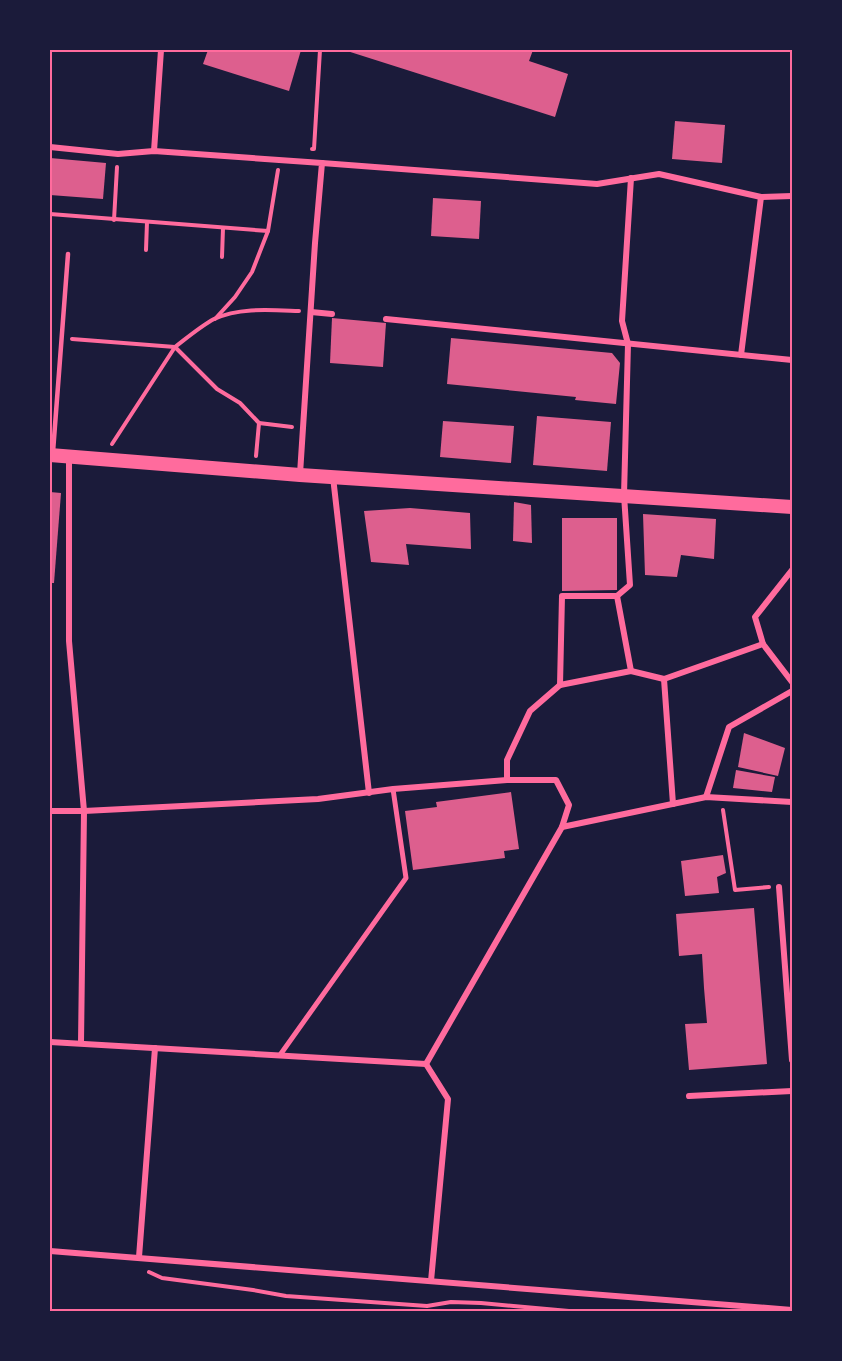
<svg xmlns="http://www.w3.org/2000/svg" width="842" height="1361" font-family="'Titillium Web',sans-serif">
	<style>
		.building { fill: #dd5f8e }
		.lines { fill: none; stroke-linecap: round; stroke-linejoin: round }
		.path { stroke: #ff6b9d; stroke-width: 4 }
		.service { stroke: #ff6b9d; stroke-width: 4.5 }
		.pedestrian { stroke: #ff6b9d; stroke-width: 5 }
		.minor { stroke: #ff6b9d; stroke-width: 6 }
		.primary { stroke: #ff6b9d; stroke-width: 14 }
		.neatline { fill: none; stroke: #ff6b9d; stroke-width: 2 }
	</style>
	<rect width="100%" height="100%" fill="#1b1b3a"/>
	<g class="building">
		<path d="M208,50H301L289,91L203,64Z"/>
		<path d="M344,50H533L529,61L568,74L555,117Z"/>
		<path d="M675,121L725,125L722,163L672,159Z"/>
		<path d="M50,158L106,163L103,199L50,195Z"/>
		<path d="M433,198L481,201L479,239L431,236Z"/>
		<path d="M332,318L386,323L383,367L330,363Z"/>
		<path d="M451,338L612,353L620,363L616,404L575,400L576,397L447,384Z"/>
		<path d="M537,416L611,422L607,471L533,465Z"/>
		<path d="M443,421L514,426L511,463L440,457Z"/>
		<path d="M50,492L61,493L54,583H50Z"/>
		<path d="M514,502L531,505L532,543L513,541Z"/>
		<path d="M410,508L470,513L471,549L406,544L409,565L371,562L364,511Z"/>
		<path d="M643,514L716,519L714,559L681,555L677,577L645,575Z"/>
		<path d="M562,518H617V590L562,591Z"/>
		<path d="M744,733L785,748L778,776L738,767Z"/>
		<path d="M736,770L775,777L772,792L733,788Z"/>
		<path d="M511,792L519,849L504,851L505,858L413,870L405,811L437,807L436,802Z"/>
		<path d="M723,855L726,873L717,877L719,893L685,896L681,861Z"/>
		<path d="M754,908L767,1064L689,1070L685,1024L707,1023L704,988L702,954L679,956L676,914Z"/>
	</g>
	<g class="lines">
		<g class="path">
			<path d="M312,149H314L320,50"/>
			<path d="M50,214L268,231L278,170"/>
			<path d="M114,220L117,167"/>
			<path d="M146,250L147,222"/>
			<path d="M222,257L223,228"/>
			<path d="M215,319L235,297L252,272L268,231"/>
			<path d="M72,339L175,347L112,444"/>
			<path d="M259,423L292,427"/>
			<path d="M256,456L259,423L240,403L217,389L175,347C188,337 201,326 214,319C239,307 272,310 299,311"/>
			<path d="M723,810L735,890L769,887"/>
			<path d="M149,1272L162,1278L253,1290L286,1296L427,1306L451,1302L481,1303L580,1312"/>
		</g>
		<path class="service" d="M53,452L68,254"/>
		<path class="pedestrian" d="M280,1055L406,878L393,789"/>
		<g class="minor">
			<path d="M50,147L118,154L154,151L322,163L315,243L300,474"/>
			<path d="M154,151L161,50"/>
			<path d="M322,163L597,184L659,174L761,197L792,196"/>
			<path d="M311,312L332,314"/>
			<path d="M386,319L792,360"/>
			<path d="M741,355L761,197"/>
			<path d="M69,457V641L84,811L81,1043"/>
			<path d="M333,477L369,793"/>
			<path d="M617,596L630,585L624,495L628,344L622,321L631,178"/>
			<path d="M763,644L755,617L792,570"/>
			<path d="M631,671L664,679"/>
			<path d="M560,685L562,596H617"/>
			<path d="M507,780V760L530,711L560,685L631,671L617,596"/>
			<path d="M706,797L729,727L792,691"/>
			<path d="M673,804L664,679L763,644L792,682"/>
			<path d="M50,811H84L318,799L393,789L507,780H556L569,805L562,827L426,1064L50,1042"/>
			<path d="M562,827L706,797L792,802"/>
			<path d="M779,887L792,1060"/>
			<path d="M426,1064L448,1099L431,1281"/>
			<path d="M689,1096L792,1091"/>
			<path d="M50,1251L792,1310"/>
			<path d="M139,1257L155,1048"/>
		</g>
		<path class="primary" d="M50,455L300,475L792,507"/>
	</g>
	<rect width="842" height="1361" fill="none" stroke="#1b1b3a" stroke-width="102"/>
	<rect x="51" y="51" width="740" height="1259" class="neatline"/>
</svg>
